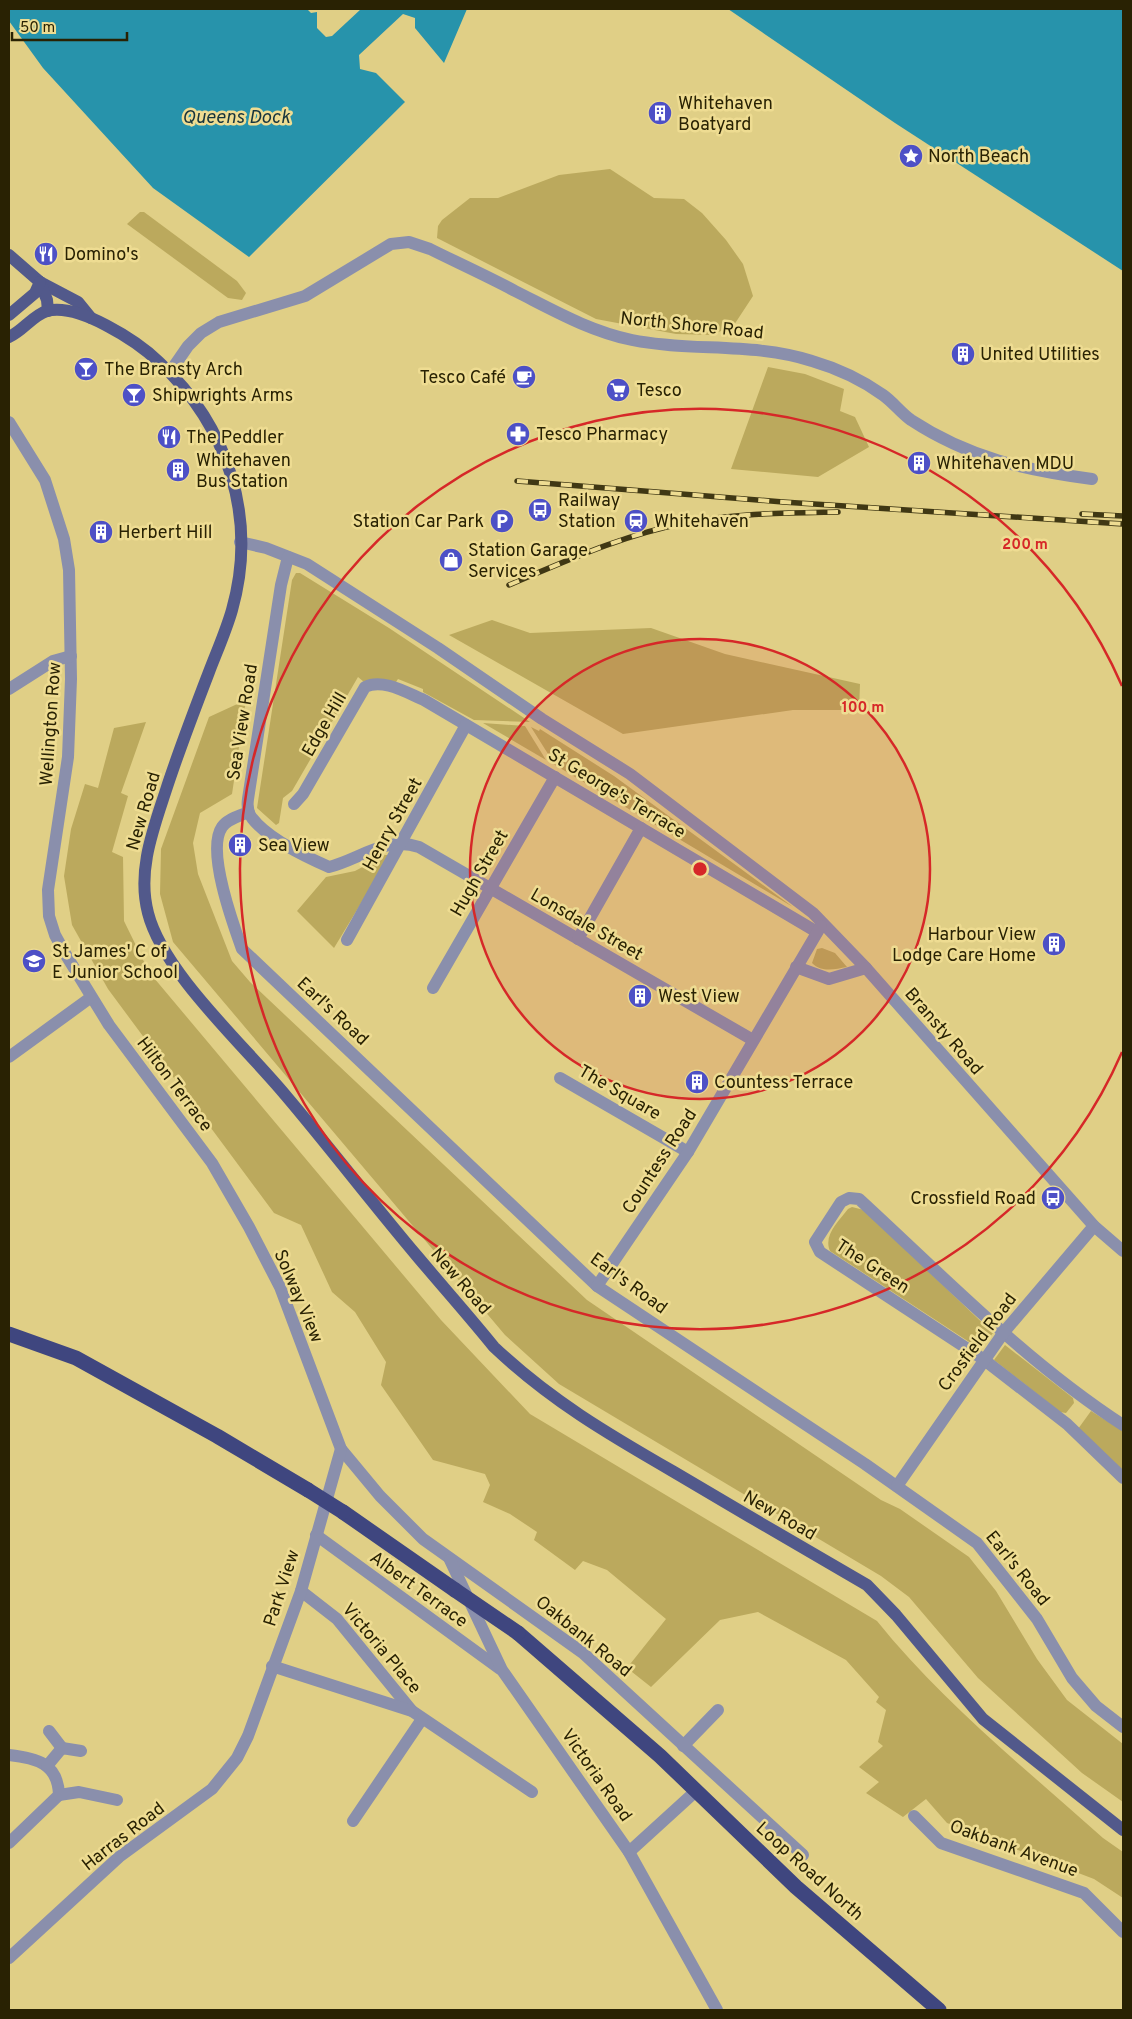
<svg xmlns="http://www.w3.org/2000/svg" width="1132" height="2019" font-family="Overpass,sans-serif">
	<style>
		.green { fill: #bba95d }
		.water { fill: #2793ab }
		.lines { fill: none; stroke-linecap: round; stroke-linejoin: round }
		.minor { stroke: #8a8fac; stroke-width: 12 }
		.major { stroke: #52598b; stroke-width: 12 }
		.highway { stroke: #3f467f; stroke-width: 15 }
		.rail-casing { stroke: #403814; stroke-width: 5.5 }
		.rail { stroke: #eedc92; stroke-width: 4; stroke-dasharray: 11; stroke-linecap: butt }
		.highway-bridge { stroke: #3f467f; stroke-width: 15 }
		.ring { fill: none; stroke: #d62828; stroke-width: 2.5 }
		.labels { text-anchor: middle; stroke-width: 5; stroke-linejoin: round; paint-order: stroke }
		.poi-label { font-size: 18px; fill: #292203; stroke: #eedc92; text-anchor: start }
		.street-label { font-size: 18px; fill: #292203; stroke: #eedc92 }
		.water-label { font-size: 19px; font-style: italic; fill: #17353d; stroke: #eedc92 }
		.centre { fill: #d62828; stroke: #eedc92; stroke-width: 2.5 }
		.ring-label { font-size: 15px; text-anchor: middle; font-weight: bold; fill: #d62828; stroke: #eedc92; stroke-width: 5; stroke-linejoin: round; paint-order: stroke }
	</style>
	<rect width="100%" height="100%" fill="#e0cf86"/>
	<g class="green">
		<path d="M610,169L654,198L684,199L702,213L726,240L743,264L753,296L734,325L712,335L676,334L596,319L437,238L438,226L442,220L470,198H498L559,175Z"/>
		<path d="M140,212H144L237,281L246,293L242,300L228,298L127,224Z"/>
		<path d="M768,367L805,374L844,389L840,411L855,417L869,447L818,477L731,469Z"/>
		<path d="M296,573H300L389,628L530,722L474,720L423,692V689L398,679L396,682H364L358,677L292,791L283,798L279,823L276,825L257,808L292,580Z"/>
		<path d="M492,620L530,633L651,628L725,654L860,684L859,710H793L623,734L449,635Z"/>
		<path d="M246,700L232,794L200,813L193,843L198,874L232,961L250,982L587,1300L881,1500L900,1509L969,1557L996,1591L1037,1659L1067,1700L1123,1744V1802L1082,1773L978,1678L909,1597L881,1576L559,1384L505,1335L173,942L160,894L161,849L209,717Z"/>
		<path d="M146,722L121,793L128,796L112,852L123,857L124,921L149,972L441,1320L530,1414L877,1621C942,1702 1025,1768 1103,1838L1123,1852V1898L1094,1879L947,1823L926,1799L903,1817L866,1793L879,1782L859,1767L883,1746L878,1742L886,1710L876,1702L879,1697L846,1660L758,1612L720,1620L651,1687L627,1668L666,1619L607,1570L583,1561L575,1570L534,1540L537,1532L510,1514L483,1502L490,1485L485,1474L433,1460L381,1385L386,1362L355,1312L332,1292L301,1225L274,1213L108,989L72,925L64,876L71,829L85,784L98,788L114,728Z"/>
		<path d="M483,723L525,726L546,760Z"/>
		<path d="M531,727L539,731L540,729L614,776L793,907L555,765Z"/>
		<path d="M385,855H390L334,948L297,911L326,877L355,871Z"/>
		<path d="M822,948L835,953L847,967C835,969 822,973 812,963L817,949Z"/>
		<path d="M852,1207L864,1210L993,1333L980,1349L830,1251C823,1235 839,1221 848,1209Z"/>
		<path d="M1005,1345L1073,1398L1074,1403L1066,1413L1060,1412L994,1360Z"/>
		<path d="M1091,1411L1123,1431V1471L1078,1429Z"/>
	</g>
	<g class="water">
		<path d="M9,9H307L311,13L317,12V28L326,37L332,36L361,9H467L444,63L415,28V18L403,14L359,55L360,69L376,73L405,102L249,257L153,188L43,68L9,21Z"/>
		<path d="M728,9H1123V271L895,123Z"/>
	</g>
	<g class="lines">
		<g class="minor">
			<path d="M170,372L188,346L201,333L219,322L305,296L391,244L409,242L430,249C458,263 487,276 515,291C553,310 589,331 632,340C691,352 753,342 812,361C836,368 862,380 883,395C893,402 901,413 911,420C969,458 1025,470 1092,479"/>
			<path d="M9,422L45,480L64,539L69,570L71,679L68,757L48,890L49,916L55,935L66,955L109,1025L212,1163L249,1227L280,1287L341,1449L380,1496L423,1539L583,1653L803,1855"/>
			<path d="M240,542L266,548L307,564L438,648L542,719L630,774L813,913L866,968L1094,1226L1123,1251"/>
			<path d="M288,557L281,585L248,799C247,806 247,812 252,818C268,839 306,857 329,867C360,859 385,836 419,847L753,1040"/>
			<path d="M9,689L53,661L71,656"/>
			<path d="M294,804L303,794L365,687C383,678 407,693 424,700L817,932"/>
			<path d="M248,812C240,816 227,819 222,827C206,850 233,924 242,949L597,1286L865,1464L977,1543L1037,1619L1072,1678L1096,1706L1123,1727"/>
			<path d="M578,939L641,828"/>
			<path d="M347,940L466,725"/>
			<path d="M796,967L829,979L866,968"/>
			<path d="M433,988L555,777"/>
			<path d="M9,1057L90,998"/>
			<path d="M560,1078L688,1152"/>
			<path d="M597,1286L688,1152L821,926"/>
			<path d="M1123,1425C1026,1362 944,1277 859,1199L849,1198L841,1202L815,1242L820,1252L983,1359L1067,1424L1123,1478"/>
			<path d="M897,1486L1004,1332L1094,1226"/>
			<path d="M316,1535L500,1669"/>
			<path d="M450,1560L502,1670L629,1852L717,2010"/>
			<path d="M301,1591L337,1619L412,1711"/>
			<path d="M272,1666L412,1711L532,1792"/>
			<path d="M49,1731L62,1748"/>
			<path d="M683,1746L718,1710"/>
			<path d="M9,1755C36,1758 58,1763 59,1795L9,1843"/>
			<path d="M47,1766L62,1748L81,1751"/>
			<path d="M59,1795L79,1792L117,1800"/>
			<path d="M914,1816L941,1843L1084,1893L1123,1932"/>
			<path d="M353,1821L422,1719"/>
			<path d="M629,1852L696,1791"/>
			<path d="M9,1958L119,1857L212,1789L237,1758L248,1736L301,1591L341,1449"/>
		</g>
		<g class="major">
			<path d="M9,255L40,282L78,302L91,318"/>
			<path d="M40,282L47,300L48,311"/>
			<path d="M9,315L35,293L40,282"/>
			<path d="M9,337C23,331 33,315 47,311C79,303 137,341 159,362C228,426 258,518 232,610C226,631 217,651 209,672C194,711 179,750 166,790C153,830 137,871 148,913C163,973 247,1048 287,1097C331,1149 373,1204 417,1256C443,1287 469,1316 494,1347C550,1400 608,1434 674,1472C738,1510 803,1548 867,1585L896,1615L983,1719L1123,1830"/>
		</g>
		<g class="highway">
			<path d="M9,1334L76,1358L217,1436L308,1490"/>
			<path d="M343,1512L455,1590"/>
			<path d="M518,1633L660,1756L796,1887L939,2010"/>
		</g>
		<g class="rail-casing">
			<g id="rail">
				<path d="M517,481L783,502L1123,524"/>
				<path d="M1082,514L1123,516"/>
				<path d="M509,585C566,561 625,534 686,523C735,513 787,513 838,512"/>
			</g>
		</g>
		<use href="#rail" class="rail"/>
		<g class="highway-bridge">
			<path d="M308,1490L343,1512"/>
			<path d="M455,1590L518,1633"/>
		</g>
	</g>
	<circle cx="700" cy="869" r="230" fill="#d62828" fill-opacity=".12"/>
	<g class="ring">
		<circle cx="700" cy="869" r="230"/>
		<path d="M1122 1052A460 460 0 1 1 1122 686"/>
	</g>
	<defs>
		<g id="building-disc" transform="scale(1.25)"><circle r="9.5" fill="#4d50c6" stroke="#eedc92"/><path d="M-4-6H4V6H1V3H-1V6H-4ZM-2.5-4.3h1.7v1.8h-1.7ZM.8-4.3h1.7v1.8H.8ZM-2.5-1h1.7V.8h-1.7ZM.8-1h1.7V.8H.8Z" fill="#fff"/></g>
		<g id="sight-disc" transform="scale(1.25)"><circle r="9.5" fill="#4d50c6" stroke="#eedc92"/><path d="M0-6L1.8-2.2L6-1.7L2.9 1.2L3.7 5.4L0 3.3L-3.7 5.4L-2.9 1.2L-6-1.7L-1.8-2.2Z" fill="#fff"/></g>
		<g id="restaurant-disc" transform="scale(1.25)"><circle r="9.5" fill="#4d50c6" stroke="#eedc92"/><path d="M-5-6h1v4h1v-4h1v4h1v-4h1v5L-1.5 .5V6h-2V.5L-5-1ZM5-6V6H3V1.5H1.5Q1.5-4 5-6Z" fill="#fff"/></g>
		<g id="bar-disc" transform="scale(1.25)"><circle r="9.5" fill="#4d50c6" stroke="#eedc92"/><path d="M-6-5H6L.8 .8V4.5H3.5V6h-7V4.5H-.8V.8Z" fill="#fff"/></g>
		<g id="cafe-disc" transform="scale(1.25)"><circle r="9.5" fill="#4d50c6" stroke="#eedc92"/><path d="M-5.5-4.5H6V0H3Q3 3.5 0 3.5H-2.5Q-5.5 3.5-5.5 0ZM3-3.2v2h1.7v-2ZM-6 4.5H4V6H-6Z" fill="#fff"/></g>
		<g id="supermarket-disc" transform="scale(1.25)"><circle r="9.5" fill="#4d50c6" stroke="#eedc92"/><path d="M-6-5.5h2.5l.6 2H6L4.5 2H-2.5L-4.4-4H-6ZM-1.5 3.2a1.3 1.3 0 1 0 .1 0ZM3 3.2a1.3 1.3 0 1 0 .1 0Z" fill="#fff"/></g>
		<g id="pharmacy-disc" transform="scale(1.25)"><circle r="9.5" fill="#4d50c6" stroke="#eedc92"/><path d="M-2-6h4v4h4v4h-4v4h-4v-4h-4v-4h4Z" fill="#fff"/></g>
		<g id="bus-disc" transform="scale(1.25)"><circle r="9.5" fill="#4d50c6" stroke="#eedc92"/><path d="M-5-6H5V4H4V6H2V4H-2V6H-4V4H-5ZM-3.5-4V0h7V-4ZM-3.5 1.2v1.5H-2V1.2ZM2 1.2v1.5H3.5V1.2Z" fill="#fff"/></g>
		<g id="parking-disc" transform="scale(1.25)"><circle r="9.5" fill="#4d50c6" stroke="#eedc92"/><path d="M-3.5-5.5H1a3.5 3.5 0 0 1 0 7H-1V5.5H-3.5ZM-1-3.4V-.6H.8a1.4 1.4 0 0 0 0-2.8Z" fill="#fff"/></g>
		<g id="station-disc" transform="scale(1.25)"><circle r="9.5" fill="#4d50c6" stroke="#eedc92"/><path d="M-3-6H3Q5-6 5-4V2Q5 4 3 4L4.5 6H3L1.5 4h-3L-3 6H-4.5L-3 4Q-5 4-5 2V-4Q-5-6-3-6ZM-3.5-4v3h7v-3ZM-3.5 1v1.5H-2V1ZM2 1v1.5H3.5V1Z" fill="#fff"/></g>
		<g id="shop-disc" transform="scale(1.25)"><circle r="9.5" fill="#4d50c6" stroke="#eedc92"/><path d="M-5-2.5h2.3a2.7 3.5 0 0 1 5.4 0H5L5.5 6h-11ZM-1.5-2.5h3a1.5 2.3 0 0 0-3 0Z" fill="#fff"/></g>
		<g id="school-disc" transform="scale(1.25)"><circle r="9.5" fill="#4d50c6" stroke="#eedc92"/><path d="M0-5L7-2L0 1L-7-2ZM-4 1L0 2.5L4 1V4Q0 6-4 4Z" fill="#fff"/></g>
	</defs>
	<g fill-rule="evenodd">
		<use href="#building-disc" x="660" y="113"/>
		<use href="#sight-disc" x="911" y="156"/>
		<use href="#restaurant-disc" x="46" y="254"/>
		<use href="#building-disc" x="963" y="354"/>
		<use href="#bar-disc" x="86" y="369"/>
		<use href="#cafe-disc" x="524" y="377"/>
		<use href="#supermarket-disc" x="618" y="390"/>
		<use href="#bar-disc" x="134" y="395"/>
		<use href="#pharmacy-disc" x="518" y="434"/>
		<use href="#restaurant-disc" x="169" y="437"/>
		<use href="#building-disc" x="919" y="463"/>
		<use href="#building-disc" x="178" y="470"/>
		<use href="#bus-disc" x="540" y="510"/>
		<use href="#parking-disc" x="502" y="521"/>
		<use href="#station-disc" x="636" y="521"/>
		<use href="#building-disc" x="101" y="532"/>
		<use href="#shop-disc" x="451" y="560"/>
		<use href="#building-disc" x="240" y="845"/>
		<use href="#building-disc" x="1054" y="944"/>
		<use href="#school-disc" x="34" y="961"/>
		<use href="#building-disc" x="640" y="996"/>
		<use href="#building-disc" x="697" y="1082"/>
		<use href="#bus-disc" x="1053" y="1198"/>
	</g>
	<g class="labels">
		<g class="poi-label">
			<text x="678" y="109">Whitehaven<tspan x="678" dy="21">Boatyard</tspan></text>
			<text x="928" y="162">North Beach</text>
			<text x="64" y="260">Domino's</text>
			<text x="980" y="360">United Utilities</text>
			<text x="104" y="375">The Bransty Arch</text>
			<text x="506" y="383" text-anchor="end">Tesco Café</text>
			<text x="636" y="396">Tesco</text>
			<text x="152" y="401">Shipwrights Arms</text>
			<text x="536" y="440">Tesco Pharmacy</text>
			<text x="186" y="443">The Peddler</text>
			<text x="196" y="466">Whitehaven<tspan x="196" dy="21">Bus Station</tspan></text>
			<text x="936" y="469">Whitehaven MDU</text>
			<text x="558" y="506">Railway<tspan x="558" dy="21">Station</tspan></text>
			<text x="484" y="527" text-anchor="end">Station Car Park</text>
			<text x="654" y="527">Whitehaven</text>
			<text x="118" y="538">Herbert Hill</text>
			<text x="468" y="556">Station Garage<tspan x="468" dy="21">Services</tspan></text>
			<text x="258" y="851">Sea View</text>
			<text x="1036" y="940" text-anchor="end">Harbour View<tspan x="1036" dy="21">Lodge Care Home</tspan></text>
			<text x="52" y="957">St James' C of<tspan x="52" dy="21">E Junior School</tspan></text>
			<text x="658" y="1002">West View</text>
			<text x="714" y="1088">Countess Terrace</text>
			<text x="1036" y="1204" text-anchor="end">Crossfield Road</text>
		</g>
		<g class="street-label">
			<text transform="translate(692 325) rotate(6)" y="6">North Shore Road</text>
			<text transform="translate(242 722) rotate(-81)" y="6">Sea View Road</text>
			<text transform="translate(50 724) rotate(-86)" y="6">Wellington Row</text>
			<text transform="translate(324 724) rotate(-60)" y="6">Edge Hill</text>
			<text transform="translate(617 793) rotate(31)" y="6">St George's Terrace</text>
			<text transform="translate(143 811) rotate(-74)" y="6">New Road</text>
			<text transform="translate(392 824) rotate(-61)" y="6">Henry Street</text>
			<text transform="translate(479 873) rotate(-60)" y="6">Hugh Street</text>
			<text transform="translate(587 924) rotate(30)" y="6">Lonsdale Street</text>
			<text transform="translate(333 1011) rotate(43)" y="6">Earl's Road</text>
			<text transform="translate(944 1031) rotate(49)" y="6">Bransty Road</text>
			<text transform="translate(175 1084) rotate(53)" y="6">Hilton Terrace</text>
			<text transform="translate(620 1092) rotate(30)" y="6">The Square</text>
			<text transform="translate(659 1161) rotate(-57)" y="6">Countess Road</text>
			<text transform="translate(873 1266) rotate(33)" y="6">The Green</text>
			<text transform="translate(461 1281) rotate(49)" y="6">New Road</text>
			<text transform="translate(629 1283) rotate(36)" y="6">Earl's Road</text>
			<text transform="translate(299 1296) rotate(67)" y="6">Solway View</text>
			<text transform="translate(977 1342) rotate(-53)" y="6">Crosfield Road</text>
			<text transform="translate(780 1515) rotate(30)" y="6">New Road</text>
			<text transform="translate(1018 1568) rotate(51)" y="6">Earl's Road</text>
			<text transform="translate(281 1588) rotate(-72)" y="6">Park View</text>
			<text transform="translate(419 1589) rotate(36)" y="6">Albert Terrace</text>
			<text transform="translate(584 1636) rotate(39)" y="6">Oakbank Road</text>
			<text transform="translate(382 1648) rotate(50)" y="6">Victoria Place</text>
			<text transform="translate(597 1775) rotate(55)" y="6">Victoria Road</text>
			<text transform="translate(123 1836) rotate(-38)" y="6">Harras Road</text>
			<text transform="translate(1014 1848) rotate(20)" y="6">Oakbank Avenue</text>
			<text transform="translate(810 1871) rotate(42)" y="6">Loop Road North</text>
		</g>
		<g class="water-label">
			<text x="236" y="123">Queens Dock</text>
		</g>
	</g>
	<circle cx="700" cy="869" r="8" class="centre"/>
	<g class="ring-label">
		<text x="1025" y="549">200 m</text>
		<text x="863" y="712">100 m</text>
	</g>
	<rect width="1132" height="2019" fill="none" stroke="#292203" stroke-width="20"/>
	<path d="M12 32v8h115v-8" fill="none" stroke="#292203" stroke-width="2.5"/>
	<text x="20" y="32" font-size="15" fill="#292203" stroke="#eedc92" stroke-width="4" paint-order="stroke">50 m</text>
</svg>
